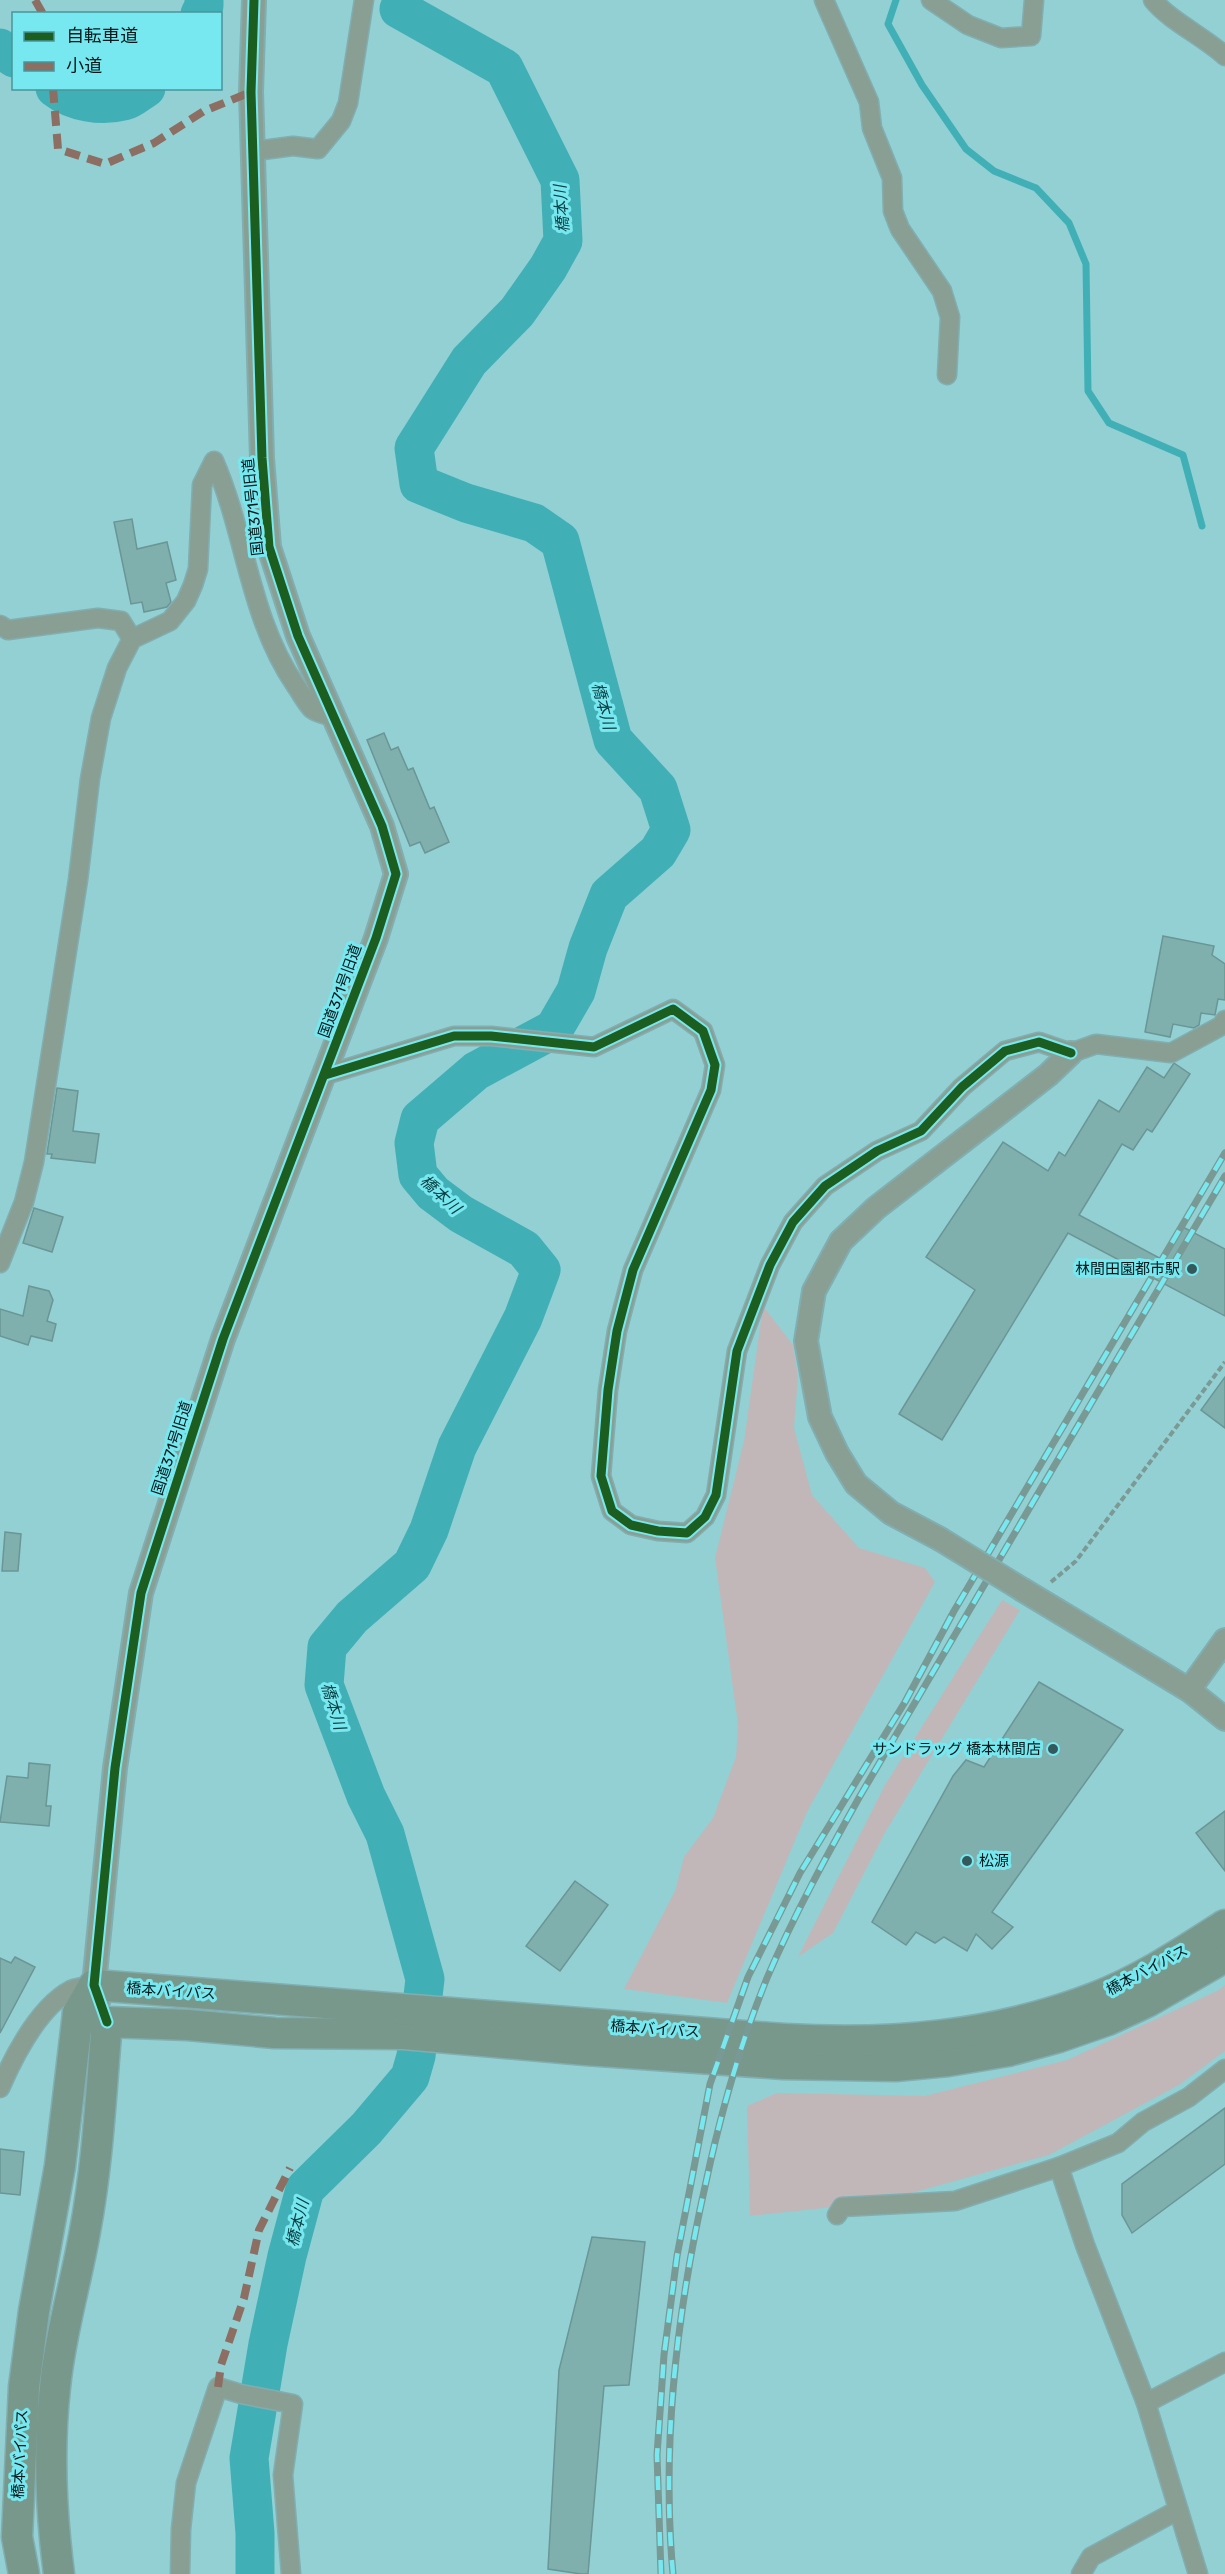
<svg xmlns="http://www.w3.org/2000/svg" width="1225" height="2574" font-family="Rubik,'Noto Sans JP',sans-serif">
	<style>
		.green { fill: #c1b7b8 }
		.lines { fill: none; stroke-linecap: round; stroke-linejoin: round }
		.stream { stroke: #41b0b6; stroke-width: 7 }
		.river { stroke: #41b0b6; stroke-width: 39 }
		.building { fill: #7fb0ae; stroke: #6a9695; stroke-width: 1.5 }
		.minor-casing { stroke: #81aeb0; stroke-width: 21 }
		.tertiary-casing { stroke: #81aeb0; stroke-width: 26 }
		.trunk-casing { stroke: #81aeb0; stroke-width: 33 }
		.path { stroke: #7c9993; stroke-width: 4; stroke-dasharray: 6 3; stroke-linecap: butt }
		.minor { stroke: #8a9f93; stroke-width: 18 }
		.tertiary { stroke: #8a9f93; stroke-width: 22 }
		.trunk { stroke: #78988c; stroke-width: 30 }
		.rail-casing { stroke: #789994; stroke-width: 7 }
		.rail { stroke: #77e8ef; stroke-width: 4.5; stroke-dasharray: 14; stroke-linecap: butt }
		.tertiary-bridge-casing { stroke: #81aeb0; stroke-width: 26; stroke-linecap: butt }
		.tertiary-bridge { stroke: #8a9f93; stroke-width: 22 }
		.quiet { stroke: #8d6e63; stroke-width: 8; stroke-dasharray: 15 8; stroke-linecap: butt }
		.cycleway-casing { stroke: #77e8ef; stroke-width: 13 }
		.cycleway { stroke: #1b5e20; stroke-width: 9 }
		.poi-dot { fill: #34585b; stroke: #77e8ef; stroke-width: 2 }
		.labels { text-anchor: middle; stroke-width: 6; stroke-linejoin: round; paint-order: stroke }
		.street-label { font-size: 15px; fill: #01181a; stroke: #77e8ef }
		.poi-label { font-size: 15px; fill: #01181a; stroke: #77e8ef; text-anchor: end }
		.water-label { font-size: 16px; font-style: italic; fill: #0a4145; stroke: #77e8ef }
	</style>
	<rect width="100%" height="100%" fill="#92d0d4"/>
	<g class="green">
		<path d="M763,1306L793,1345L798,1377L794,1428L812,1495L859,1548L925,1568L935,1582L807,1812L727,2003L624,1989L675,1891L684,1857L713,1818L736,1757L738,1724L715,1558L744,1441Z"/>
		<path d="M1002,1600L1020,1610L886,1831L833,1933L798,1957L885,1785Z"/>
		<path d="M1225,1985V2051L1179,2085L1049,2155L879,2202L750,2216L747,2106L777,2093L925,2096L1067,2060L1219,1990Z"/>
	</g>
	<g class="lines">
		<path class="stream" d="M896,0L888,24L922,85L966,149L994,171L1036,188L1069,223L1086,264L1088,391L1109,423L1183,455L1202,526"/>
		<g class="river">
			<path d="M200,14L204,6V0"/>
			<path d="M0,48L14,58"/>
			<path d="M55,88C73,102 101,107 124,101C132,99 139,92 146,88"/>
			<path d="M255,2574V2533L249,2458L268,2344L287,2256L305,2189L366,2129L410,2077L416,2056L425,1979L385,1834L366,1796L324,1685L327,1647L352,1617L412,1565L429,1530L457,1447L523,1318L541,1270L524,1249L461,1214L433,1193L418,1175L414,1143L420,1119L476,1071L554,1029L576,991L588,948L609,895L658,852L671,830L658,789L613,740L560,541L534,523L466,503L419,484L414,448L469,361L517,312L548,268L563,241L560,180L504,68L399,9L403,0"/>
		</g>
	</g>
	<g class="building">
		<path d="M132,519L137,549L167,542L176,580L166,583L171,602L167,607L144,612L142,602L131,604L114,522Z"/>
		<path d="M384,733L391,750L398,747L408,770L413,768L430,809L434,807L449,842L425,853L420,842L410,846L367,740Z"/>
		<path d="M1163,936L1214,946L1212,955L1225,964V1000L1218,999L1215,1015L1201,1013L1199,1025L1194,1028L1173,1024L1170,1037L1145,1032Z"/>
		<path d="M1174,1063L1190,1074L1152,1132L1147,1129L1133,1150L1122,1144L1079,1215L1163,1260L1181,1226L1225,1249V1316L1068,1233L942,1440L899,1414L975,1290L926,1257L1003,1142L1048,1171L1059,1152L1065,1156L1099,1100L1119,1112L1147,1067L1164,1078Z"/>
		<path d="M57,1088L78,1091L73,1131L99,1134L95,1163L51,1158L52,1154H47Z"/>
		<path d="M34,1208L63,1217L52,1252L23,1243Z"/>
		<path d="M29,1286L49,1291L53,1300L47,1321L56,1324L52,1341L31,1336L28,1345L0,1336V1309L23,1316Z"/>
		<path d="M1225,1377V1428L1201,1410Z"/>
		<path d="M5,1532L21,1534L18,1571H2Z"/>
		<path d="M1039,1682L1123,1730L992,1912L1013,1927L992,1949L976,1934L967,1951L944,1937L935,1943L916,1932L906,1945L872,1922L953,1776L966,1760L984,1767Z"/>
		<path d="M29,1763L50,1765L46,1806H51L49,1826L0,1822L7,1776L28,1778Z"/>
		<path d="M1225,1811V1871L1196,1833Z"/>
		<path d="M575,1881L608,1905L560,1971L526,1946Z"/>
		<path d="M15,1957L35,1967L0,2033V1958L11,1963Z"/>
		<path d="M1225,2108V2164L1132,2233L1122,2215V2184Z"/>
		<path d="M0,2149L24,2152L20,2195L0,2193Z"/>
		<path d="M592,2237L645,2242L629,2385L604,2386L588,2574H581L548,2569L559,2370Z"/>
	</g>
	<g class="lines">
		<g class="minor-casing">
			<g id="minor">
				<path d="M824,0L869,102L872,128L892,178L893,211L900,229L942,291L950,317L947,375"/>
				<path d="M931,0L968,25L1001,38L1031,36L1034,0"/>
				<path d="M1153,0C1170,21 1203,36 1225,56"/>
				<path d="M255,151L293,146L318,149L341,121L348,103L364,0"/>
				<path d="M0,625L8,630L98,618L121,621L132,639"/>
				<path d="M325,1075L454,1036H491L594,1047L673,1009L703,1031L715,1065L711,1090L633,1270L617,1331L608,1390L601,1476L612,1511L631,1525L658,1531L687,1533L705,1517L716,1495L737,1351L770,1265L793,1222L825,1186L877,1151L921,1131L962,1087L1005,1051L1039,1042L1071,1053L1096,1044L1171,1053L1221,1026L1225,1020"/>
				<path d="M0,1263L24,1202L34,1162L78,880L90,779L101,718L117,668L132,639L170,621L186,601L193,585L198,569L202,485L214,461C246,534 249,618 296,686C301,693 306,703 312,709C317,713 327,715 334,717"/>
				<path d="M0,2088C14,2056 39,2007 71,1990C78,1987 87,1986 94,1985"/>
				<path d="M1059,2167L1085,2245L1146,2403L1198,2574"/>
				<path d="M837,2215L842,2207L955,2201L1059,2167L1118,2143L1143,2122L1189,2097L1225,2069"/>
				<path d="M1146,2403L1225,2362"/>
				<path d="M180,2574L181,2529L186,2483L218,2387L241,2394L293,2404L283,2475L291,2574"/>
				<path d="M1081,2574L1091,2557L1178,2510"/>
			</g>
		</g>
		<g class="tertiary-casing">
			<g id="tertiary">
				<path d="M940,1539L891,1513L856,1484L837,1453L820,1417L806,1341L814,1291L841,1241L876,1208L1048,1075L1071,1053"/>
				<path d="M1023,1590L1189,1690L1225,1719"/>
				<path d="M1189,1690L1225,1640"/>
				<path d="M99,1999L94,1985L115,1768L141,1593L223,1339L376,938L396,874L382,826L298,636L269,547L262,458L251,92L254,0"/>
			</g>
		</g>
		<g class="trunk-casing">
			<g id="trunk">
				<path d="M78,2013L107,2022L188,2025L275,2033L404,2034L586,2050L784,2064L895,2066L948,2061L1008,2051L1059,2037L1108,2020L1147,2002L1225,1957"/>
				<path d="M24,2574L17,2537L24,2387L34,2311L60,2166L78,2013L94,1985L784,2039C891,2045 992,2037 1094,1998C1141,1980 1183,1952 1225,1925"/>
				<path d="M59,2574C51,2512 48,2450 55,2387C60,2334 76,2283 85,2231C98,2162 101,2092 107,2022"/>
			</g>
		</g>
		<path class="path" d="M1051,1582L1076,1561L1225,1362"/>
		<use href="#minor" class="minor"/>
		<use href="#tertiary" class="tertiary"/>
		<use href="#trunk" class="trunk"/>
		<g class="rail-casing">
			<g id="rail">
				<path d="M661,2574L657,2455L664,2355L677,2256L710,2084L748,1977L800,1873L905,1702L954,1611L1225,1153"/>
				<path d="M673,2574C661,2443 677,2310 706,2182C721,2112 740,2044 767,1978C794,1915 827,1855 860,1796L1225,1176"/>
			</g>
		</g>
		<use href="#rail" class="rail"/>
		<g class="tertiary-bridge-casing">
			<path id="tertiary-bridge" d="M940,1539L1023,1590"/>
		</g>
		<use href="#tertiary-bridge" class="tertiary-bridge"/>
		<g class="quiet">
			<path d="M35,0L43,14"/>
			<path d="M53,88L58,149L105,164L154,143L204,111L251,92"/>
			<path d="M218,2387L221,2365L244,2298L259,2230L290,2168"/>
		</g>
		<g class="cycleway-casing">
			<g id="cycleway">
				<path d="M325,1075L454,1036H491L594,1047L673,1009L703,1031L715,1065L711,1090L633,1270L617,1331L608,1390L601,1476L612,1511L631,1525L658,1531L687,1533L705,1517L716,1495L737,1351L770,1265L793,1222L825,1186L877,1151L921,1131L962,1087L1005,1051L1039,1042L1071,1053"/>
				<path d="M107,2022L94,1985L115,1768L141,1593L223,1339L376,938L396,874L382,826L298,636L269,547L262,458L251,92L254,0"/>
			</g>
		</g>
		<use href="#cycleway" class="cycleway"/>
	</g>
	<g class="poi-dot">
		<circle cx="1192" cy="1269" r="6"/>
		<circle cx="1053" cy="1749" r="6"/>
		<circle cx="967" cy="1861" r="6"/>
	</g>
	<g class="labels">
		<g class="street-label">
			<text transform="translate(253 507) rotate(-96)" y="5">国道371号旧道</text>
			<text transform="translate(340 991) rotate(-70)" y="5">国道371号旧道</text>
			<text transform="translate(172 1448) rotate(-72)" y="5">国道371号旧道</text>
			<text transform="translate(1147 1970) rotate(-28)" y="5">橋本バイパス</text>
			<text transform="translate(171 1991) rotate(4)" y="5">橋本バイパス</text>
			<text transform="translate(655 2029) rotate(4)" y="5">橋本バイパス</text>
			<text transform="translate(20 2454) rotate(-87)" y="5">橋本バイパス</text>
		</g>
		<g class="poi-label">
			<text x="1180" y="1274">林間田園都市駅</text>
			<text x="1041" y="1754">サンドラッグ 橋本林間店</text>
			<text x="979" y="1866" text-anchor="start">松源</text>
		</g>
		<g class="water-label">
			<text transform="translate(561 209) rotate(-94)" y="6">橋本川</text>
			<text transform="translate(604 706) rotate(75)" y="6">橋本川</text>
			<text transform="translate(441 1194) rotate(43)" y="6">橋本川</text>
			<text transform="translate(334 1706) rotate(73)" y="6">橋本川</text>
			<text transform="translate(297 2223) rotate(-76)" y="6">橋本川</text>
		</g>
	</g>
	<rect x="12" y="12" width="210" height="78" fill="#77e8ef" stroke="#48959a" stroke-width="1.5"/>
	<rect x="24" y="32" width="30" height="9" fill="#1b5e20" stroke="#48959a" stroke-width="1.5"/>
	<text x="66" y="42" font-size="18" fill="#01181a">自転車道</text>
	<rect x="24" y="62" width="30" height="9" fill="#8d6e63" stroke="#48959a" stroke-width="1.5"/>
	<text x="66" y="72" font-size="18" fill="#01181a">小道</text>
</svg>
